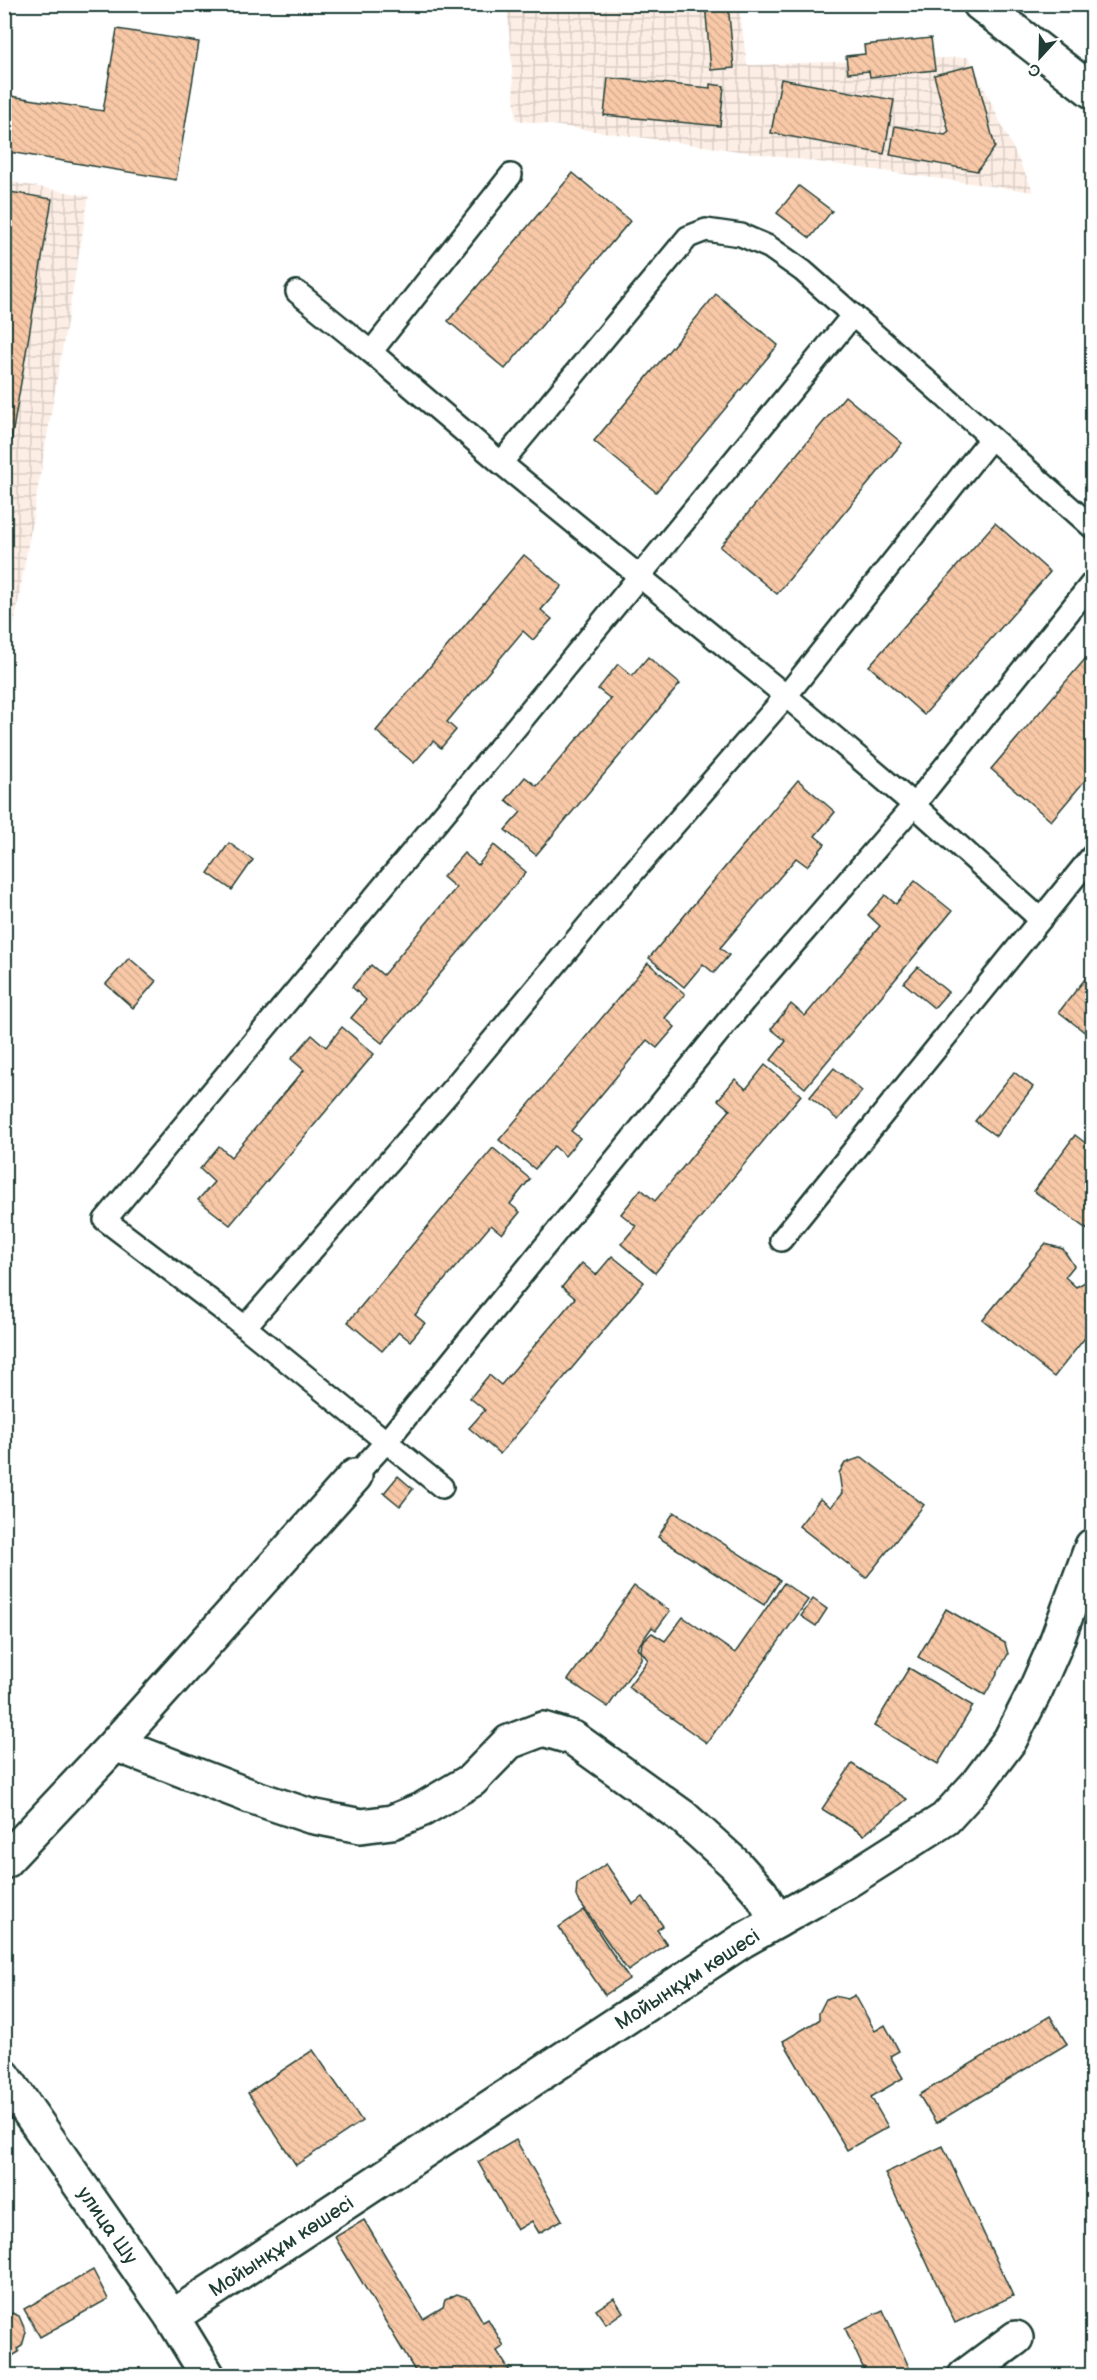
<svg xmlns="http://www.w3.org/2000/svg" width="1097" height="2380" font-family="'Balsamiq Sans',sans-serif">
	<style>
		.industrial { fill: url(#industrial-grid) }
		.building { fill: url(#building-back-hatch); stroke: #1f3d34; stroke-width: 1.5 }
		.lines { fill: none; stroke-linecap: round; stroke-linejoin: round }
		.lane-casing { stroke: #1f3d34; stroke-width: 26 }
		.street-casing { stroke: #1f3d34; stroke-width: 38 }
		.lane { stroke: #fff; stroke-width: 21 }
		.street { stroke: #fff; stroke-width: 33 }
		.labels { text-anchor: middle; stroke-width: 5; stroke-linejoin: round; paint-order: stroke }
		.street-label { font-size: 20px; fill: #1f3d34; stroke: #fff }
	</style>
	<defs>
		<pattern id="industrial-grid" width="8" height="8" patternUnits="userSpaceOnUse" patternTransform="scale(1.5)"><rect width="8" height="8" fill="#fdeee5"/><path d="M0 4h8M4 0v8" fill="none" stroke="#d8cdc5"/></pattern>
		<pattern id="building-back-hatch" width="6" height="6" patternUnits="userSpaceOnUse" patternTransform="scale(1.5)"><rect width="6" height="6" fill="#f8c8a7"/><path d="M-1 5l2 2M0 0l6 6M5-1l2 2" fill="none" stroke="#d4ad90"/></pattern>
	</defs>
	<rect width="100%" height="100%" fill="#fff"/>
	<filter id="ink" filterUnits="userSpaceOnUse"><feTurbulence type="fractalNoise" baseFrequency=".0167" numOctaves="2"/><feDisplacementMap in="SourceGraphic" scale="12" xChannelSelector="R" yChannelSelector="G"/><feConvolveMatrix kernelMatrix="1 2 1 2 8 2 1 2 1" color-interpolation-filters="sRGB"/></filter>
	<g filter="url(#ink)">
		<g class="industrial">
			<path d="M507,5H739L747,65L969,57L1034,192L516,120Z"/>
			<path d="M5,181L89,196L5,677Z"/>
		</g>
		<g class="building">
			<path d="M705,4H728L734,68L711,70Z"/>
			<path d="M117,29L199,42L176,180L4,151V95L103,111Z"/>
			<path d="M931,38L935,70L870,77L869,71L848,73L846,56L865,54L864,45Z"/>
			<path d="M974,65L995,147L977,171L890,155L895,126L945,135L949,132L934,75Z"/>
			<path d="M608,78L710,88V84L724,86L720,126L604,115Z"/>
			<path d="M781,79L894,100L884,154L771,133Z"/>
			<path d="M573,173L630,221L505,369L448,321Z"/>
			<path d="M799,186L832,211L810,238L777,213Z"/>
			<path d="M4,191L52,199L4,483Z"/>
			<path d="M716,294L778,345L656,492L594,441Z"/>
			<path d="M845,396L902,443L777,594L720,547Z"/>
			<path d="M995,523L1050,572L924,715L869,666Z"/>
			<path d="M524,555L562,586L541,610L552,619L533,640L523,631L447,722L456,730L441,748L433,741L414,763L376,731Z"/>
			<path d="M1092,651V772L1051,821L991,769Z"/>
			<path d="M648,657L680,684L536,855L505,830L521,812L506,800L525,777L537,786L611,699L598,689L618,664L632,676Z"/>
			<path d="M798,780L835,812L815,836L825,844L807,866L796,858L720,948L729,955L714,973L703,964L684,987L649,958Z"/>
			<path d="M229,843L253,860L232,890L208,873Z"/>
			<path d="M494,845L526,872L382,1043L351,1018L366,1000L352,987L371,965L383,975L456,888L443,877L464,853L478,865Z"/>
			<path d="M915,881L952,911L805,1088L771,1060L786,1041L771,1029L791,1004L805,1016L880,926L868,915L885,895L896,904Z"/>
			<path d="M129,958L156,981L133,1008L106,984Z"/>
			<path d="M648,963L685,994L665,1018L675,1027L657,1048L647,1040L571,1131L580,1138L565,1156L554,1146L535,1169L499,1140Z"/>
			<path d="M918,967L948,992L934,1008L904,983Z"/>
			<path d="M1085,979L1092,985V1038L1059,1012Z"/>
			<path d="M342,1027L374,1054L230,1225L198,1200L214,1182L200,1169L219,1146L231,1157L304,1070L291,1059L312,1035L326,1047Z"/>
			<path d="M765,1065L801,1095L655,1273L621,1244L636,1226L621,1214L641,1189L655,1201L730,1110L718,1100L735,1079L746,1089Z"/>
			<path d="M834,1068L862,1091L838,1120L810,1097Z"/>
			<path d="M1014,1072L1033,1087L996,1136L975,1121Z"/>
			<path d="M1075,1135L1092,1148V1233L1034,1191Z"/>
			<path d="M493,1148L530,1179L510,1204L520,1212L502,1234L491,1225L415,1315L425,1323L410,1341L399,1332L382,1351L348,1322Z"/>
			<path d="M1045,1244L1063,1249L1074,1266L1065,1277L1076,1287L1085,1282L1092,1286V1329L1054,1377L983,1320Z"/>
			<path d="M612,1256L644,1282L500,1454L469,1428L485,1410L470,1398L489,1375L501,1385L575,1298L562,1287L582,1263L596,1275Z"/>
			<path d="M862,1457L924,1505L866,1578L799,1526L820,1499L831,1507L842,1493L839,1473L845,1463Z"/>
			<path d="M398,1476L413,1489L400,1506L384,1493Z"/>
			<path d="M674,1512L780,1580L764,1605L658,1537Z"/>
			<path d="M784,1583L808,1600L707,1743L628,1687L648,1660L641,1651L642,1642L652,1633L665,1641L683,1617L735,1653Z"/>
			<path d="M634,1586L670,1611L656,1630L652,1627L637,1648L641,1653V1659L608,1707L568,1680Z"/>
			<path d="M813,1599L827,1609L816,1626L801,1616Z"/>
			<path d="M946,1609L1005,1643L1008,1654L985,1695L918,1657Z"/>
			<path d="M909,1668L973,1706L938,1764L874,1726Z"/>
			<path d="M852,1764L907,1799L864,1835L822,1809Z"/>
			<path d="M606,1864L633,1904L643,1897L663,1926L657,1930L667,1944L628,1971L576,1896L577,1884Z"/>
			<path d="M584,1910L629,1979L605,1995L559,1927Z"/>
			<path d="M855,1995L875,2031L885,2025L899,2051L890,2056L903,2078L871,2097L888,2127L847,2150L783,2041L819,2020V2013L826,1999L834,1996L848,1999Z"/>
			<path d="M1050,2016L1067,2044L936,2123L919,2095Z"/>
			<path d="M313,2050L362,2121L296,2165L248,2093Z"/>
			<path d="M516,2140L562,2220L539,2233L532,2221L517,2230L478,2162Z"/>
			<path d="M943,2146L1013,2296L955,2323L885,2173Z"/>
			<path d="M364,2220L423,2319L443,2307L445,2300L457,2294L469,2298L483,2322L488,2319L504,2346L497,2351L513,2376H418L335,2237Z"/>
			<path d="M93,2270L108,2299L40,2337L24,2309Z"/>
			<path d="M614,2298L623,2312L606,2324L596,2310Z"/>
			<path d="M883,2310L913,2376H867L845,2328Z"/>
			<path d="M12,2313L19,2316L26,2332L22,2346L17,2349L19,2352L4,2361V2314L6,2317Z"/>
		</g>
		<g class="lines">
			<g class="lane-casing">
				<g id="lane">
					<path d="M297,292L371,352L501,463L786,696L914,805L1040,919"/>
					<path d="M371,352L511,175"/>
					<path d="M501,463L688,237L706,230L741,235L769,247L803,271L1092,527"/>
					<path d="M781,1240L1092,856"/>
					<path d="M245,1327L453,1088L615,893L786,696L991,438"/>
					<path d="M355,1476L386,1442L744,1001L914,805L1092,583"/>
					<path d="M442,1487L245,1327L105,1220L517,726L853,315"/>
				</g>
			</g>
			<g class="street-casing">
				<g id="street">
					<path d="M980,4L1092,91"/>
					<path d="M115,1744L250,1796L310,1816L361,1826L392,1822L423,1809L472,1780L509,1742L543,1729L573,1738L683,1817L735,1864L761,1893L777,1921"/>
					<path d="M4,1862L115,1744L355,1476"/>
					<path d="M4,2076L172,2317L208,2376"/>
					<path d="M172,2317L742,1941L844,1883L945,1819L977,1784L1010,1740L1036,1689L1054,1648L1092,1546"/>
					<path d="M965,2376L1016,2338"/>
				</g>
			</g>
			<use href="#lane" class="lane"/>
			<use href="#street" class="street"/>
		</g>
	</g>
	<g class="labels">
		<g class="street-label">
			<text transform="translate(687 1979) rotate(-33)" y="7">Мойынқұм көшесі</text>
			<text transform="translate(108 2225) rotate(55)" y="7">улица Шу</text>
			<text transform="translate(281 2246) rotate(-33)" y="7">Мойынқұм көшесі</text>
		</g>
	</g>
	<rect width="1097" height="2380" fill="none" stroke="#fff" stroke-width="24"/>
	<rect x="12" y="12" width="1073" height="2356" fill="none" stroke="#1f3d34" stroke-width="2" filter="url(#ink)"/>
	<g transform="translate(1040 57) rotate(202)" stroke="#ffffff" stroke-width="4.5" paint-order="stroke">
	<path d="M0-4.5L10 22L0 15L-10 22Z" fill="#1f3d34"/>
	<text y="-9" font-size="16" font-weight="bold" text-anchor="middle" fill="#1f3d34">С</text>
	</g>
</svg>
